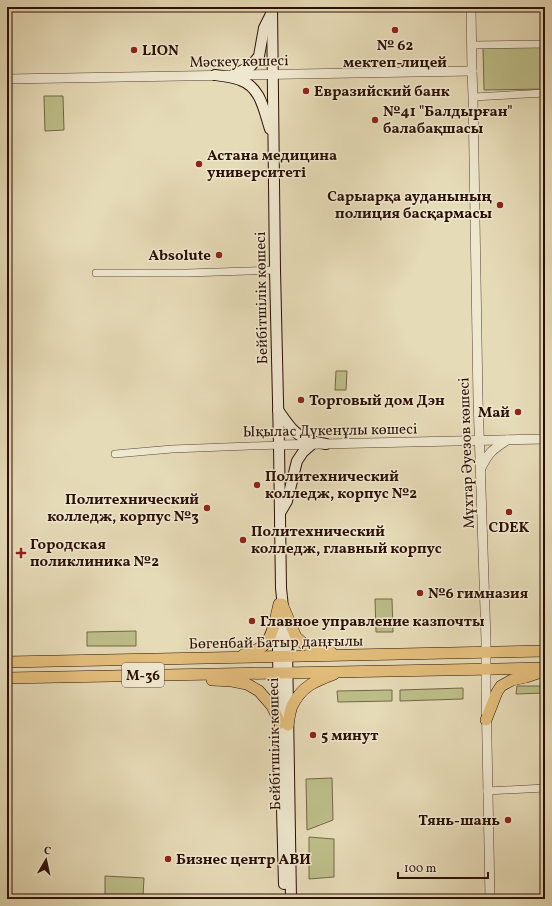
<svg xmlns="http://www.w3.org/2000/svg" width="552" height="906" font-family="Vollkorn,serif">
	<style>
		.green { fill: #bdbe89; stroke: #746646 }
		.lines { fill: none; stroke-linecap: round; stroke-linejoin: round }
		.minor-casing { stroke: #5a4231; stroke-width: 8 }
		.tertiary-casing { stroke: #5a4231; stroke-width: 10 }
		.secondary-casing { stroke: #2c0f04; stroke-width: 12 }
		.primary-casing { stroke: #2c0f04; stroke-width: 12 }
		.minor { stroke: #efe8d0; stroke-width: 7 }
		.tertiary { stroke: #efe8d0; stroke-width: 9 }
		.secondary { stroke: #efe8d0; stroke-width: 10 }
		.primary { stroke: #e3be7c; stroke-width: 11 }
		.poi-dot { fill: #8f2418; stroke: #efe8d0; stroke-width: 1.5 }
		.labels { text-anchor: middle; stroke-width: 3; stroke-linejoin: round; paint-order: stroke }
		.shield { fill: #efe8d0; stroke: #665041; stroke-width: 1 }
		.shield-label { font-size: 14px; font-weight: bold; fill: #2c0f04 }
		.poi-label { font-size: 15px; font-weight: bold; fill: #2c0f04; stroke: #efe8d0; text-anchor: start }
		.street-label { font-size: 15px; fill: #2c0f04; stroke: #efe8d0 }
	</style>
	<rect width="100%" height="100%" fill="#e6dbb7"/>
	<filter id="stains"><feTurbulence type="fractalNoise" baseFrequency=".005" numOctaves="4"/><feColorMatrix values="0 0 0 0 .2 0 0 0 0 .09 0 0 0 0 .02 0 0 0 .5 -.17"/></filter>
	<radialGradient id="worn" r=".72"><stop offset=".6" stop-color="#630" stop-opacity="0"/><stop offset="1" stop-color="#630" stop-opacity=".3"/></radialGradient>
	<g class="green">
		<path d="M545,47V89L484,90L483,48Z"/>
		<path d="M44,96H63L64,130L45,131Z"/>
		<path d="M336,371H347L346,390H335Z"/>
		<path d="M375,599H392L393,632H376Z"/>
		<path d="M136,631V646H87V632Z"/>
		<path d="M517,686H545V693L516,694Z"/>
		<path d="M463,688V699L400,701V690Z"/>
		<path d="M392,690V701L338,702L337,691Z"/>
		<path d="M332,778L333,820L307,830L306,779Z"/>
		<path d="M309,837L334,839V877L309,879Z"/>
		<path d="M105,876L144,878L143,896L105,895Z"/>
	</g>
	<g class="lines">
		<g class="minor-casing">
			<g id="minor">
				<path d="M472,45L545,44"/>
				<path d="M473,97L545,93"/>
				<path d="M96,273H187L275,270"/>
				<path d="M115,454L172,449L279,445"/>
				<path d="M487,791L545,788"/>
			</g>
		</g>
		<g class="tertiary-casing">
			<g id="tertiary">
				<path d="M471,7L472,71L473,97L478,399L486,640V688L490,899"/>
				<path d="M7,79C162,76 317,74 472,71"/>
				<path d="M279,445L545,439"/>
				<path d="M481,468C489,452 492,450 507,440"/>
			</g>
		</g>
		<g class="secondary-casing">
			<g id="secondary">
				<path d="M272,7L275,270L279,445L281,588L287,647L291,899"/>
				<path d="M215,75C223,76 232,77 240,80C261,87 264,111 270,129"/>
				<path d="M233,75L251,66L259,56L264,28L271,14"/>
				<path d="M278,410C286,421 293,434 307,439C313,442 320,443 326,444"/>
				<path d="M280,513L287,501L297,461L303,452L311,445"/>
				<path d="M278,618V656L284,884"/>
			</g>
		</g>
		<g class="primary-casing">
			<g id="primary">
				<path d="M282,604L296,637L304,644L310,646L331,652"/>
				<path d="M243,655C249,653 257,650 263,646C273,638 276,616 279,604"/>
				<path d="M7,662L545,651"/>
				<path d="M7,678L545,668"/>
				<path d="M212,680L232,681L247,684L259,691L272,706L280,723"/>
				<path d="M486,720L497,692L501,686L512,680L526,677L544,671"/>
				<path d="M288,725C289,719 290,711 292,706C302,686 315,681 334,674"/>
			</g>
		</g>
		<use href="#minor" class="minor"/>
		<use href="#tertiary" class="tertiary"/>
		<use href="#secondary" class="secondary"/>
		<use href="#primary" class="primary"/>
	</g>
	<g class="poi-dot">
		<circle cx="395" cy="30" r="4"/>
		<circle cx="134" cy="50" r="4"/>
		<circle cx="306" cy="91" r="4"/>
		<circle cx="375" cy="120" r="4"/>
		<circle cx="199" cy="164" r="4"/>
		<circle cx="500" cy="205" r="4"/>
		<circle cx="219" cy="255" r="4"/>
		<circle cx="301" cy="400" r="4"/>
		<circle cx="518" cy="412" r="4"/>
		<circle cx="257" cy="485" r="4"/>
		<circle cx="207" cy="508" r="4"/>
		<circle cx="509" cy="512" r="4"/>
		<circle cx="243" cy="540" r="4"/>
		<path d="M19 547h4v4h4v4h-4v4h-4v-4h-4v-4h4z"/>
		<circle cx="420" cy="593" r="4"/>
		<circle cx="252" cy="621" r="4"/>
		<circle cx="313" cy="735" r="4"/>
		<circle cx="508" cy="820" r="4"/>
		<circle cx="168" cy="859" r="4"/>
	</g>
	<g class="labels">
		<rect class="shield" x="122" y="663" width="42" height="24" rx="3"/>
		<g class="shield-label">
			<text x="143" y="680">M-36</text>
		</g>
		<g class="poi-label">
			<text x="395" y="50" text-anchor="middle">№ 62<tspan x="395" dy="17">мектеп-лицей</tspan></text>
			<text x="142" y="55">LION</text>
			<text x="314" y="96">Евразийский банк</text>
			<text x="383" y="116">№41 "Балдырған"<tspan x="383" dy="17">балабақшасы</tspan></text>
			<text x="207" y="160">Астана медицина<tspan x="207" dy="17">университеті</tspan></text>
			<text x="492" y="201" text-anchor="end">Сарыарқа ауданының<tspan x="492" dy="17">полиция басқармасы</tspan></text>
			<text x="211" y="260" text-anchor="end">Absolute</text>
			<text x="309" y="405">Торговый дом Дэн</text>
			<text x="510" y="417" text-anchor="end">Май</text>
			<text x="265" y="481">Политехнический<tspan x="265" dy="17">колледж, корпус №2</tspan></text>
			<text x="199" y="504" text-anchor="end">Политехнический<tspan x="199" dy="17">колледж, корпус №3</tspan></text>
			<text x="509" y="532" text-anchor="middle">CDEK</text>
			<text x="251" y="536">Политехнический<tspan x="251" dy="17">колледж, главный корпус</tspan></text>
			<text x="30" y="549">Городская<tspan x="30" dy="17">поликлиника №2</tspan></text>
			<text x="428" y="598">№6 гимназия</text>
			<text x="260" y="626">Главное управление казпочты</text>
			<text x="321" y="740">5 минут</text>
			<text x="500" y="825" text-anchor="end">Тянь-шань</text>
			<text x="176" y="864">Бизнес центр АВИ</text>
		</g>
		<g class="street-label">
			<text transform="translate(239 61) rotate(-1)" y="5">Мәскеу көшесі</text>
			<text transform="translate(261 298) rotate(-91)" y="5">Бейбітшілік көшесі</text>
			<text transform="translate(330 430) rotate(-1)" y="5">Ықылас Дүкенұлы көшесі</text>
			<text transform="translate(466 453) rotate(-92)" y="5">Мұхтар Әуезов көшесі</text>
			<text transform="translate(276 642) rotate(-1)" y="5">Бөгенбай Батыр даңғылы</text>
			<text transform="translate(274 744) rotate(-91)" y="5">Бейбітшілік көшесі</text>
		</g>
	</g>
	<rect width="552" height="906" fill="none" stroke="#e6dbb7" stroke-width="24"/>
	<rect x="8" y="8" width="536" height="890" fill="none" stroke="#2c0f04" stroke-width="2"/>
	<rect x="12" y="12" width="528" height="882" fill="none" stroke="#2c0f04"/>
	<g transform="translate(46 860) rotate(9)" stroke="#efe8d0" stroke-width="3" paint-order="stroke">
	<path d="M0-3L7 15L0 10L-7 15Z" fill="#2c0f04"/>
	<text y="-6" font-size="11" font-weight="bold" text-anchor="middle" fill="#2c0f04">С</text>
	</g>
	<path d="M398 872v6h90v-6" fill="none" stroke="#2c0f04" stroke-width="2"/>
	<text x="404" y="872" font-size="12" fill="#2c0f04" stroke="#efe8d0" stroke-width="3" paint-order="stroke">100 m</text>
	<rect width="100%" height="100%" filter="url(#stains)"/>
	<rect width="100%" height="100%" fill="url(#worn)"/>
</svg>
